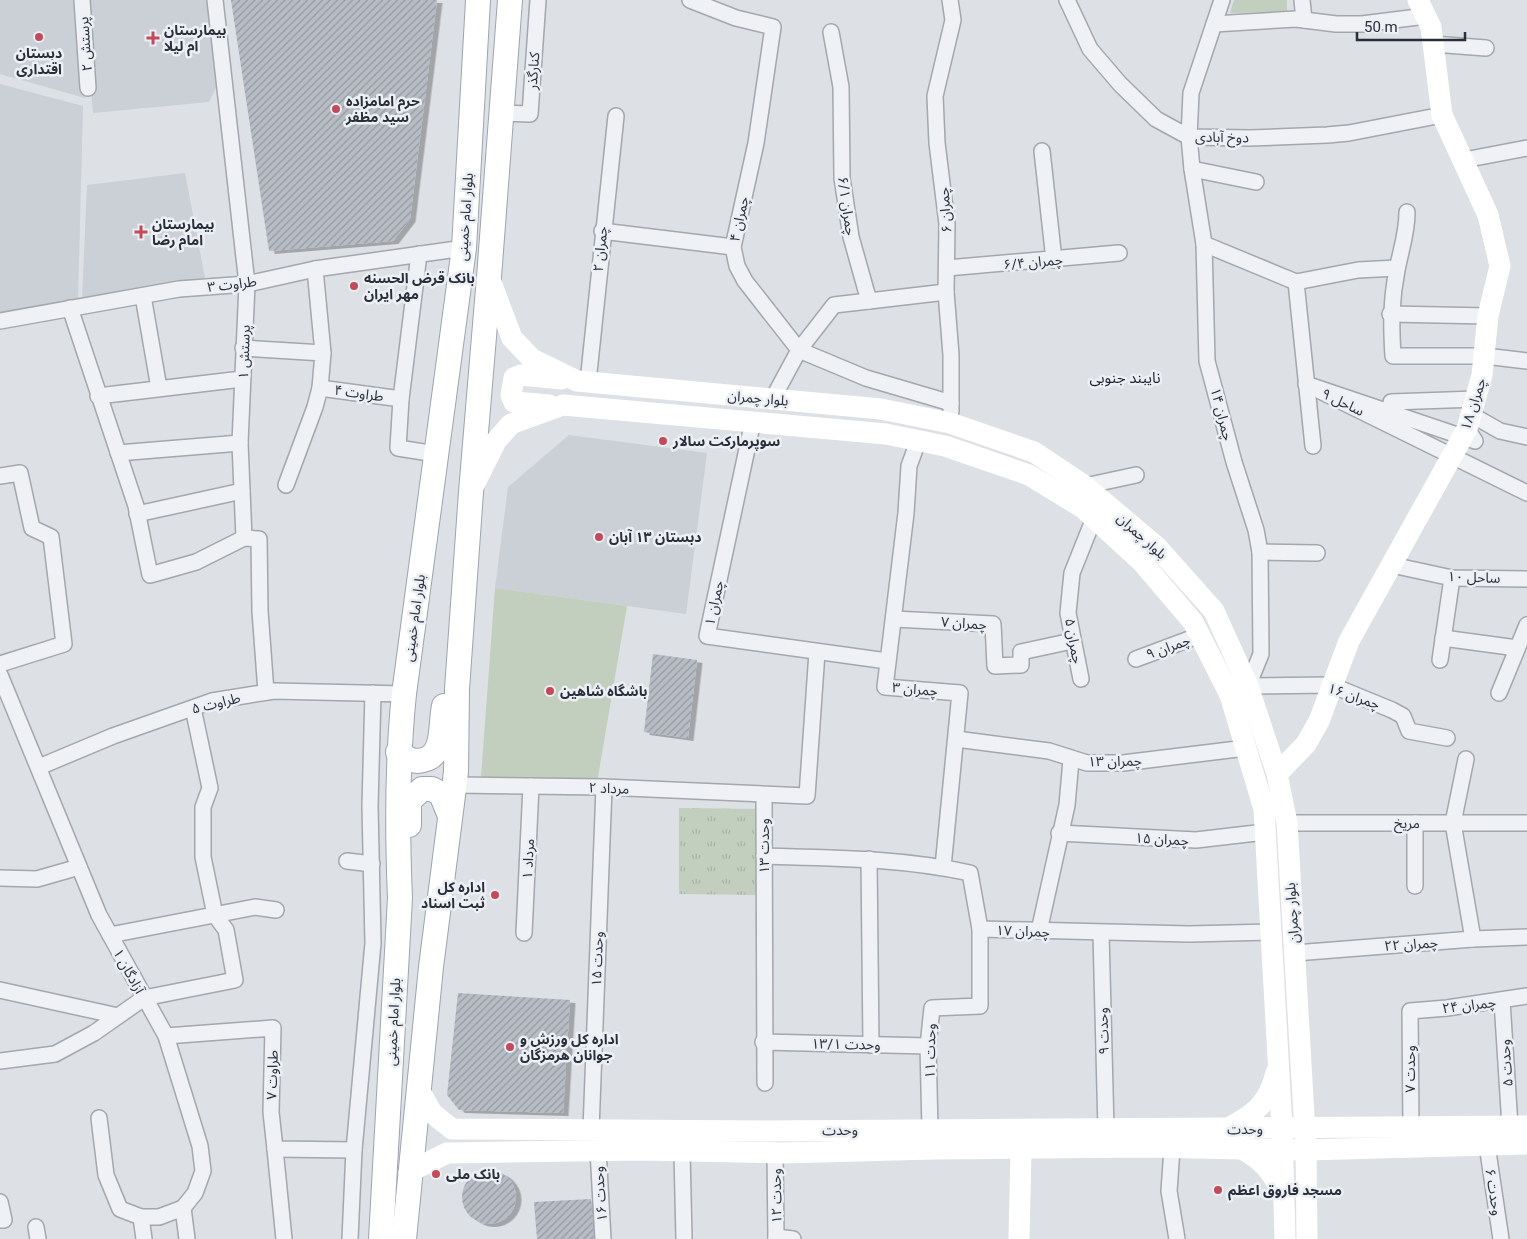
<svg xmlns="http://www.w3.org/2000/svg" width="1527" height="1239" font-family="Roboto,'Noto Sans Arabic',sans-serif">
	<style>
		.built { fill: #cbcfd6 }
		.grass { fill: #c2cfbe }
		.park { fill: url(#park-tufts) }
		.building { fill: url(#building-hatch); filter: url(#shadow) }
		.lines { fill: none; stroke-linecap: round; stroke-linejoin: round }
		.street-casing { stroke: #a3a7ae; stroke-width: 18 }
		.primary-casing { stroke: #9da4b0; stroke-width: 26 }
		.street { stroke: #eff1f4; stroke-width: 15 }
		.secondary { stroke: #fff; stroke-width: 21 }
		.primary { stroke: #fff; stroke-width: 24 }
		.poi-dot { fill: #c24a5a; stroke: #eceff3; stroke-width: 2 }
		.labels { text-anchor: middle; stroke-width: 5; stroke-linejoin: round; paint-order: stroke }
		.poi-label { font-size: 14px; font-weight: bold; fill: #282e3a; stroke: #eceff3; text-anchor: start }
		.street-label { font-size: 14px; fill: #282e3a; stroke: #eceff3 }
		.neighbourhood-label { font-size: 15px; fill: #1a1f2b; stroke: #eceff3 }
	</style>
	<defs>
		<pattern id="park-tufts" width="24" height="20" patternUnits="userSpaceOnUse" patternTransform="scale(1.25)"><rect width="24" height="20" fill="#c2cfbe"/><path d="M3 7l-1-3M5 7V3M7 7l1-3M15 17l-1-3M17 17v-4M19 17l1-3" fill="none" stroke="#a7b2a4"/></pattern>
		<pattern id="building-hatch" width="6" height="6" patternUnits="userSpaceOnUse" patternTransform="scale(1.25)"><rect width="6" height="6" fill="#b7bcc5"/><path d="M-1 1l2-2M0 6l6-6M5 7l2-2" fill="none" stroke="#9599a1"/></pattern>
		<filter id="shadow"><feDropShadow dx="5.5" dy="3" stdDeviation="0" flood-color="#0004"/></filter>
	</defs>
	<rect width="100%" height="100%" fill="#dde0e5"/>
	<g class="built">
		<path d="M0,0H73L85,98L0,74Z"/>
		<path d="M83,0H216L222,76L209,102L93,113Z"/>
		<path d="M0,84L83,106L78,301L0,312Z"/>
		<path d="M185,173L205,278L82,301L87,185Z"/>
		<path d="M569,435L707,453L686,614L495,588L508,487Z"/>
	</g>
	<g class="grass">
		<path d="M1234,0H1287V12L1230,13Z"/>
		<path d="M495,588L627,606L597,783L481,777Z"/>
	</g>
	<path class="park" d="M679,808L759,809L758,895L679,894Z"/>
	<g class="building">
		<path d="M231,0H437L410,219L393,241L269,251Z"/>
		<path d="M653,654L697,660L688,738L644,732Z"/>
		<path d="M458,993L570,1000L563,1113L459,1110L447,1095Z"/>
		<circle cx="489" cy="1197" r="27"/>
		<path d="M591,1199L594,1239H537L534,1202Z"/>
	</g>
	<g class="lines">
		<g class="street-casing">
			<g id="street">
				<path d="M82,0L88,88"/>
				<path d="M215,0L247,284L240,443L244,538L259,539L260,611L266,692"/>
				<path d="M690,0L736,18L773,27L756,143L733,247L737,266L745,281L799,350L866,378L951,403"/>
				<path d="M950,0L953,20L935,96L937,143L947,224L946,292L951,355V412"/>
				<path d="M1067,0L1090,49L1120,84L1156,119L1189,137L1250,138L1327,135L1349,133L1442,115"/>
				<path d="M1222,0L1191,93L1189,137L1192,169L1204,244L1207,361L1234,462L1256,530L1260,552L1261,654L1248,686L1331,685L1392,710L1403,716L1409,731L1447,738"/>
				<path d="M1302,0L1304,20"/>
				<path d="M1214,24L1296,19L1336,24H1362L1426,16"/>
				<path d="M831,32L841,87L842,178L851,237L869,301L946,292"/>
				<path d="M1433,44L1486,48"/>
				<path d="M501,113L530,114L538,0"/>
				<path d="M1042,151L1054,260"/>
				<path d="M1464,160L1527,148"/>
				<path d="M1192,169L1256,182"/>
				<path d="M1407,212C1407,234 1401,249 1397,270C1391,300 1391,325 1393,356H1485L1527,361"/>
				<path d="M602,231L733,247"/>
				<path d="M1204,244L1296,282"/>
				<path d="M947,268L1119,253"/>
				<path d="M315,269L323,353"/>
				<path d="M143,296L159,388"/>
				<path d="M70,308L136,506L150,575L196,562L244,538"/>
				<path d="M1390,314L1488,316"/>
				<path d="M0,321L179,289L247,284L315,269L464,248"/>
				<path d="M243,348L323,353L320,388"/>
				<path d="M588,382L616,116"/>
				<path d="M98,396L242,379"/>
				<path d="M401,399L419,254"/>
				<path d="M772,400L799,350L834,305L869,301"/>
				<path d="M1391,402L1476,399"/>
				<path d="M1472,415L1500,431L1527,437"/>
				<path d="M753,421L707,636L887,661"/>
				<path d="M1467,429L1475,441L1306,384L1527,493"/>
				<path d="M918,441L909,466L906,513L885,687L960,693L943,867"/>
				<path d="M1313,446L1296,282L1358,270L1397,268"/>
				<path d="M118,453L240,443"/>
				<path d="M0,476L20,473L32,528L51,537L64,644L0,664"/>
				<path d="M286,485L315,407L320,388L401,399L398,448L436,454"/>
				<path d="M1085,486L1136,475"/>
				<path d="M137,514L242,491"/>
				<path d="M1260,552L1317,553"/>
				<path d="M1392,565L1452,578L1527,579"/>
				<path d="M894,619L993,624L995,666L1021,665V652L1072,641"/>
				<path d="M1443,638L1517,648"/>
				<path d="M1136,659L1200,635"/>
				<path d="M1440,660L1452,578"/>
				<path d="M0,675L99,915L166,1036L200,1146L203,1171L195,1193L183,1208L159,1217H141L144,1239"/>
				<path d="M1081,679L1068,613L1072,573L1094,518"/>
				<path d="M1499,693L1527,625"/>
				<path d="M956,739L1049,751L1087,763H1123L1246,748"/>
				<path d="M1466,759L1453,823L1473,939"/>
				<path d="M39,767L113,736L212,701L274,691L404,694"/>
				<path d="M454,785L604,787L807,796L817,652"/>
				<path d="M764,796L765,1083"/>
				<path d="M1287,823H1527"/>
				<path d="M1059,833L1196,840L1265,832"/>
				<path d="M764,856C833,858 902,858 970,873L980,929L1189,934L1271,932"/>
				<path d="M869,859L871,1045"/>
				<path d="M347,861L372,864"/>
				<path d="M0,878L37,879L79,867"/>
				<path d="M1415,886V823"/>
				<path d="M1039,931L1067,805L1071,760"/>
				<path d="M524,933L531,786"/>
				<path d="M1101,933L1106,1130"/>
				<path d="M110,935L255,907L276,910"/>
				<path d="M1295,953L1473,939L1527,937"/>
				<path d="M0,990L118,1016"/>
				<path d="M1502,1001L1510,1126"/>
				<path d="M166,1036L273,1028L271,1112L275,1149L354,1150"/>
				<path d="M763,1042L928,1046"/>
				<path d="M0,1061L55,1054L94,1033L144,998L235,980L226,930L215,915L203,857V807L210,788L193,708"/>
				<path d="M99,1118L106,1175L120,1209L141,1217"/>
				<path d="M1411,1127L1410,1011L1447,1008L1527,996"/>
				<path d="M930,1129L928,1046L932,1008L980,1006V929"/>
				<path d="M591,1130L604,787"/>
				<path d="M1487,1145L1501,1239"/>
				<path d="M275,1149L284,1239"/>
				<path d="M1172,1149L1169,1191L1177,1239"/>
				<path d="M598,1150L603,1239"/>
				<path d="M682,1152L684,1239"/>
				<path d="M775,1153L776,1239"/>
				<path d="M0,1202L4,1220H0"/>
				<path d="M183,1208L187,1239"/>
				<path d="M36,1227L38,1239"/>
				<path d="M776,1237L793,1239"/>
				<path d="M350,1239L354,1150L373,943L370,806L373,693"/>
			</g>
		</g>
		<g class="primary-casing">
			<g id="primary">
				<path d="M398,752C406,758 413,763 423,760C445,756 440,723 444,706"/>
				<path d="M409,825V801L422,789H432L441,794L450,816"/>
				<path d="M381,1239L400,898C397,829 397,762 404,694L464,248L478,0"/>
				<path d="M404,1239L431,967L456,772L457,689L471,492L489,277L510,0"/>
			</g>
		</g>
		<use href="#street" class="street"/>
		<g class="secondary">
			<path d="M489,277L512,338L532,359L577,381L881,409L950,423L1034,452L1085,486L1157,547L1214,611L1248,686L1277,774L1287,823L1306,1150L1307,1239"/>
			<path d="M549,405L514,402L511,395L514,378L521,375L562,379"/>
			<path d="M474,485L496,441L511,424L563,405L886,434L945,446L1029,475L1083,508L1094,518L1142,562L1193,622L1230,695L1264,809L1282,1128L1285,1239"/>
			<path d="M1277,774L1306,744L1319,721L1349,641L1467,429L1482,375L1488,316L1500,266L1488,215L1442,115L1431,27L1418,0"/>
			<path d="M418,1088L432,1113L452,1129L768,1131L1527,1126"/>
			<path d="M1228,1128C1255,1114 1268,1104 1276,1073"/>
			<path d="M1242,1149C1263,1161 1272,1171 1282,1194"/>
			<path d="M409,1172L447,1153L641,1150L783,1153L933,1149L1143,1147L1306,1150L1527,1144"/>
			<path d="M1019,1239L1021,1150"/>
		</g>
		<use href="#primary" class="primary"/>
	</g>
	<g class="poi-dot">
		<circle cx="39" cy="37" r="5"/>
		<path d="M150.5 30.5h5v5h5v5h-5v5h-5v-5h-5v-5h5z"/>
		<circle cx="336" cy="109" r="5"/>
		<path d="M138.5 224.5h5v5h5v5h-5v5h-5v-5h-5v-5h5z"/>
		<circle cx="354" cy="286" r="5"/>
		<circle cx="663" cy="441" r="5"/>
		<circle cx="599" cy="537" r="5"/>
		<circle cx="550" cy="691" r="5"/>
		<circle cx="495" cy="895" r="5"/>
		<circle cx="510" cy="1047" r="5"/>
		<circle cx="436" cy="1174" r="5"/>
		<circle cx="1218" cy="1190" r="5"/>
	</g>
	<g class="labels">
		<g class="poi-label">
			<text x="164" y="35">بیمارستان<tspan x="164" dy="16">ام لیلا</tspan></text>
			<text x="39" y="58" text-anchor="middle">دبستان<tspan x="39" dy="16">اقتداری</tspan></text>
			<text x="346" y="106">حرم امامزاده<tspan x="346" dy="16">سید مظفر</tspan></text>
			<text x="152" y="229">بیمارستان<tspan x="152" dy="16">امام رضا</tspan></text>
			<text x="364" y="283">بانک قرض الحسنه<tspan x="364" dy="16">مهر ایران</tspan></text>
			<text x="673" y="446">سوپرمارکت سالار</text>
			<text x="609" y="542">دبستان ۱۳ آبان</text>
			<text x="560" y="696">باشگاه شاهین</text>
			<text x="485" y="892" text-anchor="end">اداره کل<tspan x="485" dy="16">ثبت اسناد</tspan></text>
			<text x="520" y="1044">اداره کل ورزش و<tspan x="520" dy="16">جوانان هرمزگان</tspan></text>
			<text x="446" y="1179">بانک ملی</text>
			<text x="1228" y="1195">مسجد فاروق اعظم</text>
		</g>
		<g class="street-label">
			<text transform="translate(85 44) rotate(-94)" y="5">پرستش ۲</text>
			<text transform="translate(533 71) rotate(-86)" y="5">کنارگذر</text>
			<text transform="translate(1222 137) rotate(1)" y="5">دوخ آبادی</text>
			<text transform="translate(847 206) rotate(82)" y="5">چمران ۶/۱</text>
			<text transform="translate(945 210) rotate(-94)" y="5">چمران ۶</text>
			<text transform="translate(465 217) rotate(-86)" y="5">بلوار امام خمینی</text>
			<text transform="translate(739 219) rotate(-78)" y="5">چمران ۴</text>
			<text transform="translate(600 249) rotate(-84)" y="5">چمران ۲</text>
			<text transform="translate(1033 262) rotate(-5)" y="5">چمران ۶/۴</text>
			<text transform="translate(232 284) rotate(-7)" y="5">طراوت ۳</text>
			<text transform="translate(244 352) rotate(-88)" y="5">پرستش ۱</text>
			<text transform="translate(359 393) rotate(8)" y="5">طراوت ۴</text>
			<text transform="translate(758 398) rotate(5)" y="5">بلوار چمران</text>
			<text transform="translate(1343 402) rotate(26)" y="5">ساحل ۹</text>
			<text transform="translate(1473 404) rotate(-72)" y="5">چمران ۱۸</text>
			<text transform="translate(1222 414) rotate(76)" y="5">چمران ۱۴</text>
			<text transform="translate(1142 536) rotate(42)" y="5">بلوار چمران</text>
			<text transform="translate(1474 577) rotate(2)" y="5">ساحل ۱۰</text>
			<text transform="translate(714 603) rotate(-78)" y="5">چمران ۱</text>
			<text transform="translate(414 618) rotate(-82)" y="5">بلوار امام خمینی</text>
			<text transform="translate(964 623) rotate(4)" y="5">چمران ۷</text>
			<text transform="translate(1074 641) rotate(80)" y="5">چمران ۵</text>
			<text transform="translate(1168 647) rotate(-20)" y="5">چمران ۹</text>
			<text transform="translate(915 689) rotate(5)" y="5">چمران ۳</text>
			<text transform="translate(1354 696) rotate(19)" y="5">چمران ۱۶</text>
			<text transform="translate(216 703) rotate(-14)" y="5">طراوت ۵</text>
			<text transform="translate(1115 761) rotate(-1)" y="5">چمران ۱۳</text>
			<text transform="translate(609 788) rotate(2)" y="5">مرداد ۲</text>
			<text transform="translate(1407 823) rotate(1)" y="5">مریخ</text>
			<text transform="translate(1162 839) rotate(3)" y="5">چمران ۱۵</text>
			<text transform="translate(764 846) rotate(-90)" y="5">وحدت ۱۳</text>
			<text transform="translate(528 859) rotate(-87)" y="5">مرداد ۱</text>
			<text transform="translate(1292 913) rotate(-94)" y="5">بلوار چمران</text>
			<text transform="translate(1023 931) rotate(2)" y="5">چمران ۱۷</text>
			<text transform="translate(1411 944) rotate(-4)" y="5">چمران ۲۲</text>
			<text transform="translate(597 959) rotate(-88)" y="5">وحدت ۱۵</text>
			<text transform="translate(129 971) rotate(61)" y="5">آزادگان ۱</text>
			<text transform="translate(1469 1005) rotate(-7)" y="5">چمران ۲۴</text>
			<text transform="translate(393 1022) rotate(-87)" y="5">بلوار امام خمینی</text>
			<text transform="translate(1103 1031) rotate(-92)" y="5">وحدت ۹</text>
			<text transform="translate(846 1044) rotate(1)" y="5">وحدت ۱۳/۱</text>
			<text transform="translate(930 1051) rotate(-89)" y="5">وحدت ۱۱</text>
			<text transform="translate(1506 1063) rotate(-94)" y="5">وحدت ۵</text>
			<text transform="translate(1410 1069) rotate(-90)" y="5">وحدت ۷</text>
			<text transform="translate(272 1075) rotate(-88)" y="5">طراوت ۷</text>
			<text transform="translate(1245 1129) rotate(-1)" y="5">وحدت</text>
			<text transform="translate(840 1130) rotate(-1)" y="5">وحدت</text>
			<text transform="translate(1494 1192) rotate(81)" y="5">وحدت ۶</text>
			<text transform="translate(600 1194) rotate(-94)" y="5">وحدت ۱۶</text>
			<text transform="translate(776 1196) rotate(-91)" y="5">وحدت ۱۲</text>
		</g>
		<g class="neighbourhood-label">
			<text x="1125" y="383">نایبند جنوبی</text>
		</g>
	</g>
	<path d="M1357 32v8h108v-8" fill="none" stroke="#282e3a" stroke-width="2.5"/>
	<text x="1364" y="32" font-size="15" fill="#282e3a" stroke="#eceff3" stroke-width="4" paint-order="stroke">50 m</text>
</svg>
